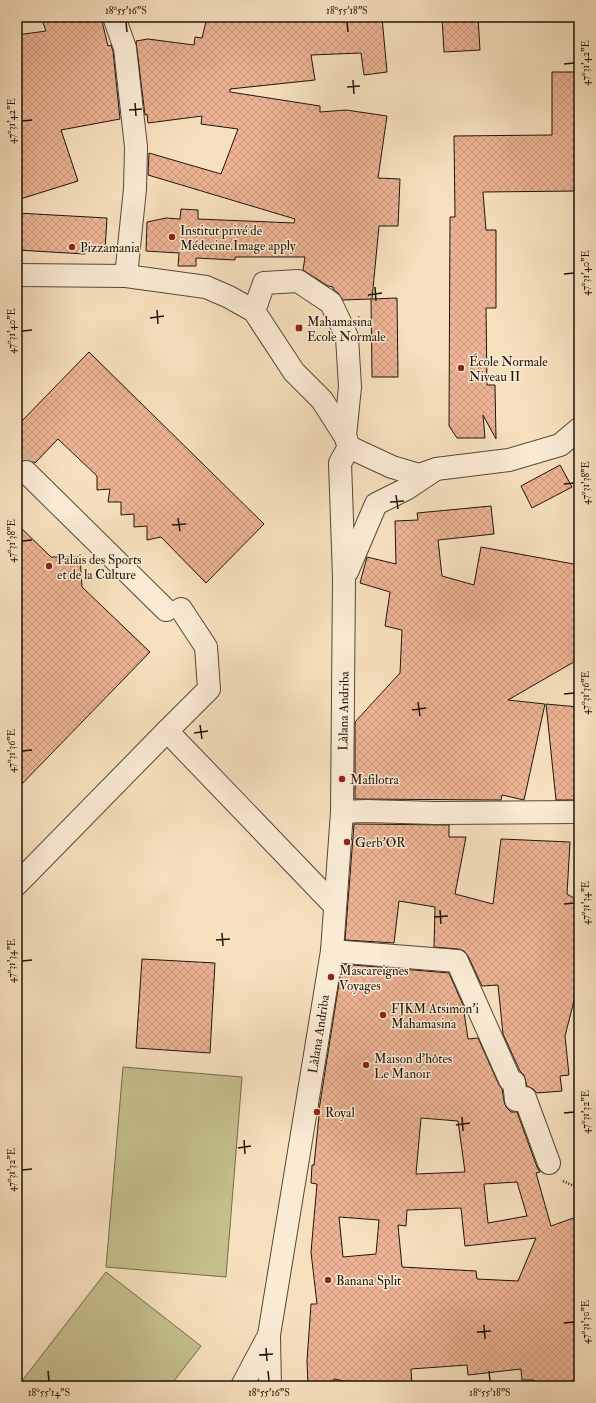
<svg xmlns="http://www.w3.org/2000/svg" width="596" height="1403" font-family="'IM FELL Double Pica',serif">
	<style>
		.garden { fill: #c4c08c; stroke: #726a4c }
		.building { fill: url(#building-cross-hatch); stroke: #1f150b; fill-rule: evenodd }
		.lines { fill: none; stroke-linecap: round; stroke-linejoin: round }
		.minor-tunnel { stroke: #ccb79a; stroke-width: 22; stroke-dasharray: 22 11; stroke-linecap: butt }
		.minor-casing { stroke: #554838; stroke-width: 24 }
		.path { stroke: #1f150b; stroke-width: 2.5; stroke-dasharray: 1 2; stroke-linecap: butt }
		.minor { stroke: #faebd5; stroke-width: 22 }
		.ticks { fill: none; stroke: #1f150b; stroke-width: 1.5 }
		.poi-dot { fill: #8f2418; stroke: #faebd5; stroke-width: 1.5 }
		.labels { text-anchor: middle; stroke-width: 3; stroke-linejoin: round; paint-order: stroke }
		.poi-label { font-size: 13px; fill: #1f150b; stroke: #faebd5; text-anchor: start }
		.street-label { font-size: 13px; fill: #1f150b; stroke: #faebd5 }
		.neatline { fill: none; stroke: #1f150b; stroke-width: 1.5 }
		.ticks-label { font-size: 10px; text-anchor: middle; fill: #1f150b }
	</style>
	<defs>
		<pattern id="building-cross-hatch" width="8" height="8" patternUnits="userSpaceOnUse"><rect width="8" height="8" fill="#edb394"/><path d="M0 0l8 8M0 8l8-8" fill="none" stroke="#cb997e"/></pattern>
	</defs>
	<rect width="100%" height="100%" fill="#f7e0be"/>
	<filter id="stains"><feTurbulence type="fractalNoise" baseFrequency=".005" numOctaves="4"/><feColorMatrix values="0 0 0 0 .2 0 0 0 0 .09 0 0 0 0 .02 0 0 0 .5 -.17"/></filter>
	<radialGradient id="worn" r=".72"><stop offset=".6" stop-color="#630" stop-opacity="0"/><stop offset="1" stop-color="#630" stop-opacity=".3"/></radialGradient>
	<g class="garden">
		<path d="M123,1067L242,1077L226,1277L106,1267Z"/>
		<path d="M106,1272L201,1346L170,1386H18Z"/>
	</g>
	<g class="building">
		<path d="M41,17H101L108,46L111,45L113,51L120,119L61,130L78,181L17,200V103L22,102L17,66V35L46,31Z"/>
		<path d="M207,17H297V19L332,17H382L387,72L364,75L361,53L311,55L315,80L230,89V92L320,106V112L346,110L387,116L378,178L400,179L398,226H379L372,299L397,298L398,377H372L371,299L343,300L338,293L333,289V287L328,286L303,270L305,257H235V260L196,258V266H178L179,253L146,251L147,222L166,218L180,219L181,209L198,210V219L294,223L295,219L148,175L149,153L221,174L238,129L201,124L202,116L148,123L147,114L145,115L136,41L148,39L194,45L195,37L202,38Z"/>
		<path d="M442,17H478L480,50L444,52Z"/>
		<path d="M552,72H579V186H577V191L483,192L486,230H496V308H486L487,385H495L496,439L483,415L485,438H457L449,426L450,217H455L454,136L552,135Z"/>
		<path d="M17,213L107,218L105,250L85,249V254L17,250Z"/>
		<path d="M89,352L264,524L206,583L161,537L147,540V526L134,527V514L121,515V502H108L110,489L97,490V476L58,439L35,463L30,460H23L17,463V426Z"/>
		<path d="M560,465L572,487L532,508L521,486Z"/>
		<path d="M491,506L494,534L438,540L442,576L474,585L481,547L579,565V659L508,700L545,704L524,800L502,795L501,800L355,799V722L400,673L402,630L385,626L390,592L360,583L367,557L396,564L395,521L418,520L417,513Z"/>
		<path d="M17,524L51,557H80L82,587L150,652L17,789Z"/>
		<path d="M546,704L579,707V800H556Z"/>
		<path d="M354,824L449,825V837H466L455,894L493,904L501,839L570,842L567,894L579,901V994L576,993L565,1036L569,1075L560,1076L562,1091L537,1093L533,1089L527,1086L524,1075L520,1071L503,1034L498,985L482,986L468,956L464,951L458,949L434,947L435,907L399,901L394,943L345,940Z"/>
		<path d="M142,959L215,963L210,1053L136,1048Z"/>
		<path d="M342,964L449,973L463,1005L468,1039L478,1038L499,1085L502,1089L504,1101L506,1107L511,1112H517L537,1167L540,1172L536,1173L551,1226L579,1216V1346H578L577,1386H534V1380H522L521,1369L468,1375L467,1365L411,1369L412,1386H368L334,1379V1386H308L307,1361L311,1304H317L311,1252L317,1184L311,1183L312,1165H314L319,1116H318ZM421,1118L458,1121L465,1172L416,1174ZM517,1182L527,1216L488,1223L484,1184ZM461,1208L465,1246L536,1238L518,1281L477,1279L476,1271L402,1267L398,1225L406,1226L407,1210ZM339,1217L379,1220L376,1254L343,1257Z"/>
	</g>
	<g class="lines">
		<path class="minor-tunnel" d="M17,457L26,472"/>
		<g class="minor-casing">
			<g id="minor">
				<path d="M114,17L125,48L136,147L135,189L126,276"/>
				<path d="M17,275L126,276L206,287L229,297L254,311L294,372L322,400L345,436L349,447"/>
				<path d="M254,311L264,283L298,281L331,303L347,337L350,387L345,436"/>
				<path d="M349,447L392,467L419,475L436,469L509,460L560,445L579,429"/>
				<path d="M26,472L166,610"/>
				<path d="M347,572L376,504L406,489L433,471"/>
				<path d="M167,731L209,689L206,647L181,609"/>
				<path d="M342,812L366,811L436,813L579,812"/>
				<path d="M17,884L167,731L335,906"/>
				<path d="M332,951L457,961L510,1080L514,1082L516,1100L525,1098L549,1163"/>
				<path d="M269,1337L270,1386"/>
				<path d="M242,1386L269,1335L332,951L342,812L344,577L340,463L349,447"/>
			</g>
		</g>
		<path class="path" d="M563,1181L579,1188"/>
		<use href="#minor" class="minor"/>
	</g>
	<path class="ticks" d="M126,22L127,32M347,22L348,32M564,64L574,63M353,80L354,94M347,87L360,86M135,103L136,116M129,110L142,109M22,121L32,120M564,274L574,273M375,287L376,301M368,295L382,293M157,310L158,324M150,318L164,316M22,331L32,330M564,484L574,483M396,495L398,509M390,502L404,501M178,518L180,531M172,525L186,524M22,541L32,540M564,694L574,693M418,702L420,716M412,710L426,708M200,725L202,739M194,733L208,731M22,751L32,750M564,904L574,903M440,910L441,924M434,917L448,916M222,933L223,946M216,940L230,939M22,961L32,960M564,1113L574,1112M462,1117L463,1131M456,1125L470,1123M244,1140L245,1154M238,1148L251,1146M22,1170L32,1169M564,1323L574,1322M484,1325L485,1339M477,1332L491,1331M266,1348L267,1361M259,1355L273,1354M48,1371L49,1381M268,1371L269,1381M489,1371L490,1381"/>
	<g class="poi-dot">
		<circle cx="172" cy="237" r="4"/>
		<circle cx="72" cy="247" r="4"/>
		<rect x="295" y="324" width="8" height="8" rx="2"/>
		<circle cx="461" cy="368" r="4"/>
		<circle cx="49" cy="566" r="4"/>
		<circle cx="342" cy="779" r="4"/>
		<circle cx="347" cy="842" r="4"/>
		<circle cx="331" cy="977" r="4"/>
		<circle cx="383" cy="1015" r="4"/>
		<circle cx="366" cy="1065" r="4"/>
		<circle cx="317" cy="1112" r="4"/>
		<circle cx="328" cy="1280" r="4"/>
	</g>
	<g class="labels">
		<g class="poi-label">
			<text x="180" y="235">Institut privé de<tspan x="180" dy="15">Médecine.Image apply</tspan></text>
			<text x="80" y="252">Pizzamania</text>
			<text x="307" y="326">Mahamasina<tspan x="307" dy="15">Ecole Normale</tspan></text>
			<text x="469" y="366">École Normale<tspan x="469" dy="15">Niveau II</tspan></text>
			<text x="57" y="564">Palais des Sports<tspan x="57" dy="15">et de la Culture</tspan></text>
			<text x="350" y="784">Mafilotra</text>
			<text x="355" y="847">Gerb'OR</text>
			<text x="339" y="975">Mascareignes<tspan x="339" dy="15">Voyages</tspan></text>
			<text x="391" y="1013">FJKM Atsimon'i<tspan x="391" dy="15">Mahamasina</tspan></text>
			<text x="374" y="1063">Maison d'hôtes<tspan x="374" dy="15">Le Manoir</tspan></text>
			<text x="325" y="1117">Royal</text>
			<text x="336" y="1285">Banana Split</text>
		</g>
		<g class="street-label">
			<text transform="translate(343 711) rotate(-89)" y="5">Làlana Andriba</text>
			<text transform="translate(318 1034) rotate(-81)" y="5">Làlana Andriba</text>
		</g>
	</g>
	<rect width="596" height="1403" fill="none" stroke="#f7e0be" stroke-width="44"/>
	<rect x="22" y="22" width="552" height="1359" class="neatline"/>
	<g class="ticks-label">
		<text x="126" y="14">18°55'16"S</text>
		<text x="347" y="14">18°55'18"S</text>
		<text transform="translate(585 63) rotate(-90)" y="4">47°31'42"E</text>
		<text transform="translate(11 121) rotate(-90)" y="4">47°31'42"E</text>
		<text transform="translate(585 273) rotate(-90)" y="4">47°31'40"E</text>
		<text transform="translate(11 331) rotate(-90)" y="4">47°31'40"E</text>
		<text transform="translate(585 483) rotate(-90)" y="4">47°31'38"E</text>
		<text transform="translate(11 541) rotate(-90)" y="4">47°31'38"E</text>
		<text transform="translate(585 693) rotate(-90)" y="4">47°31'36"E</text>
		<text transform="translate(11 751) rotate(-90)" y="4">47°31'36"E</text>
		<text transform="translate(585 903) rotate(-90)" y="4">47°31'34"E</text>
		<text transform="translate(11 961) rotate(-90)" y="4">47°31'34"E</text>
		<text transform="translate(585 1112) rotate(-90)" y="4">47°31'32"E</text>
		<text transform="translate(11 1170) rotate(-90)" y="4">47°31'32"E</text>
		<text transform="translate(585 1322) rotate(-90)" y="4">47°31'30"E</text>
		<text x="49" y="1396">18°55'14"S</text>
		<text x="269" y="1396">18°55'16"S</text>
		<text x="490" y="1396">18°55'18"S</text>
	</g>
	<rect width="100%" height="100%" filter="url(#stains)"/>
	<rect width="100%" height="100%" fill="url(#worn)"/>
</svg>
